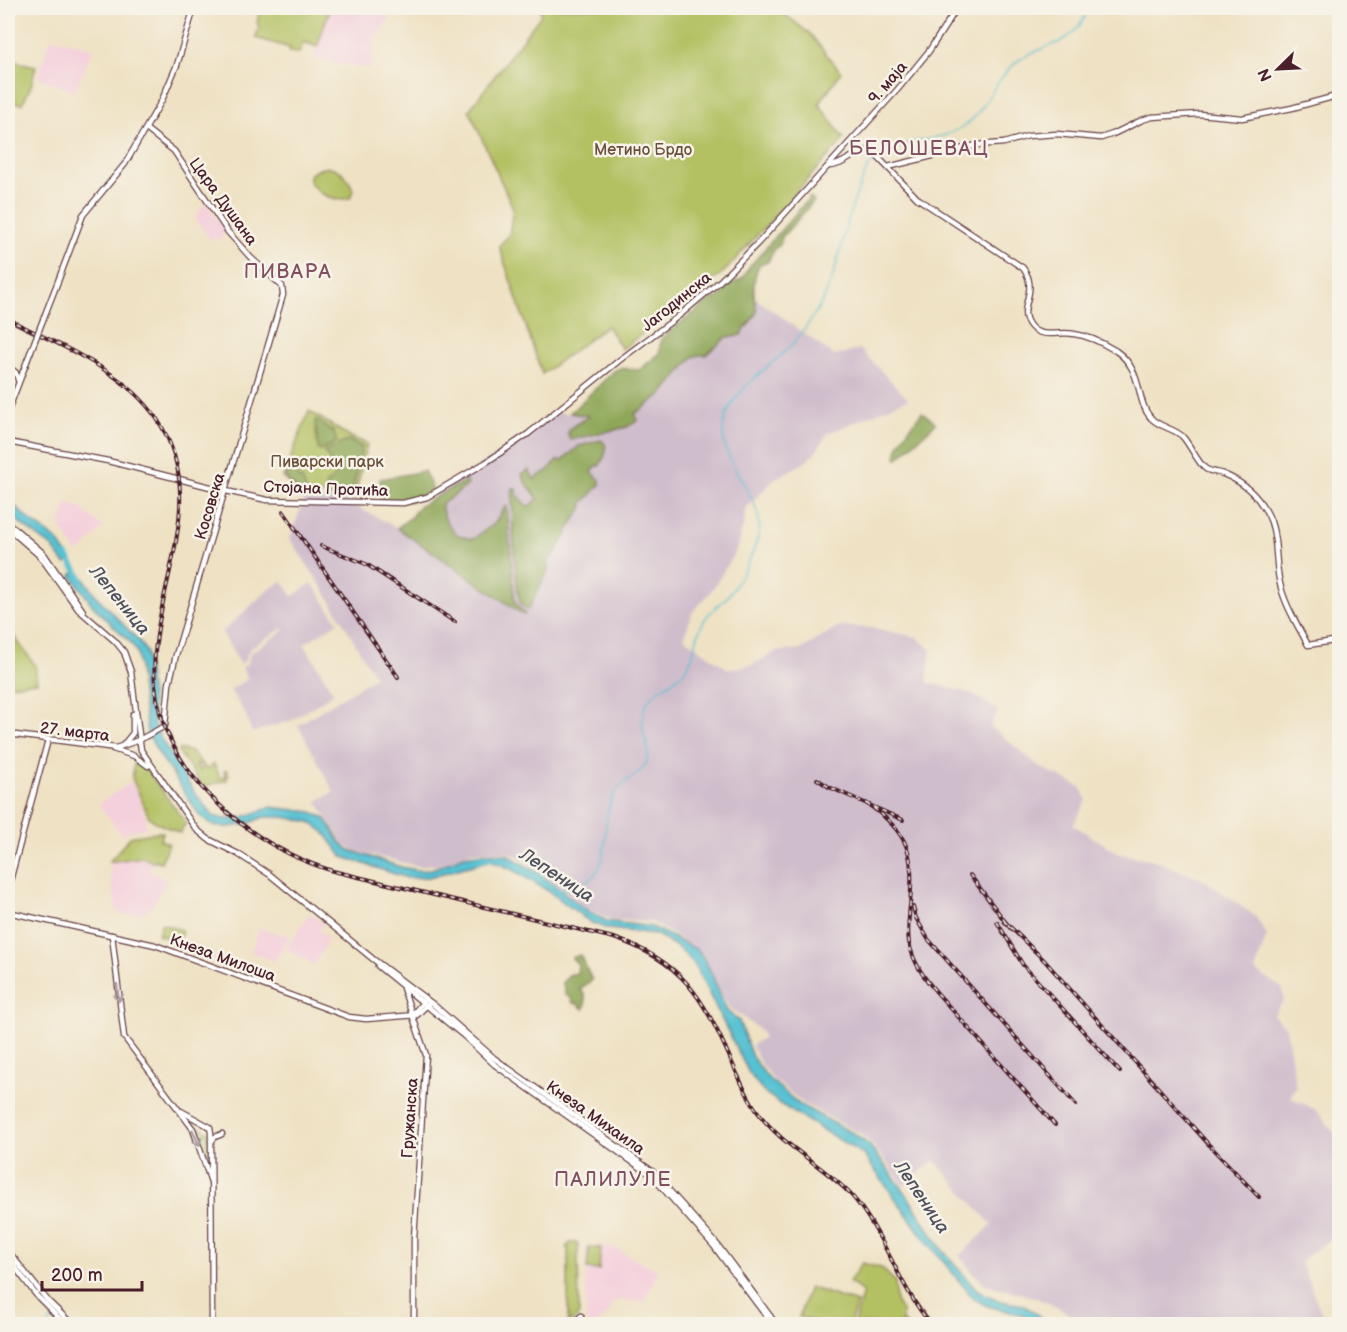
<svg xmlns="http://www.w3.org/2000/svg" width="1347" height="1332" font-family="'Balsamiq Sans',sans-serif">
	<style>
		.built { fill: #f4cfdc }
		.industrial { fill: #d0bdcc }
		.green { fill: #b4c163; stroke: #7f7047; stroke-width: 1.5 }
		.forest { fill: #8fa759; stroke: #6c6342; stroke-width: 1.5 }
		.water { fill: #57c1d2; stroke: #50707e; stroke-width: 1.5 }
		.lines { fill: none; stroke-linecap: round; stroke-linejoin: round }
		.stream { stroke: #57c1d2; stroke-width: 1.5 }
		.river { stroke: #57c1d2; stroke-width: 6 }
		.secondary-casing { stroke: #633c42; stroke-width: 7 }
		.primary-casing { stroke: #633c42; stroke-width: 7 }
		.secondary { stroke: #fff; stroke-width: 4.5 }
		.primary { stroke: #fff; stroke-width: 4.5 }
		.rail-casing { stroke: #4a1f2b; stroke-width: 4 }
		.rail { stroke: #f7f3e8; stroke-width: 1.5; stroke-dasharray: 4.5; stroke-linecap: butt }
		.secondary-bridge-casing { stroke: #633c42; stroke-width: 7; stroke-linecap: butt }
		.secondary-bridge { stroke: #fff; stroke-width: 4.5 }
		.oneway { stroke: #ae9aa0 }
		.labels { text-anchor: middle; stroke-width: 5; stroke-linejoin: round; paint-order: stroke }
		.street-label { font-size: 16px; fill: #4a1f2b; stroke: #f7f3e8 }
		.park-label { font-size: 16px; fill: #6a503c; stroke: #f7f3e8 }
		.water-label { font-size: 18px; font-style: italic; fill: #4e505d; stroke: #f7f3e8 }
		.quarter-label { font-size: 20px; letter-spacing: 1.5px; fill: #804f61; stroke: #f7f3e8 }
	</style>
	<rect width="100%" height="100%" fill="#f7f3e8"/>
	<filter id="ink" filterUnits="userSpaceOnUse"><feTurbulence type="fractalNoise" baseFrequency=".0167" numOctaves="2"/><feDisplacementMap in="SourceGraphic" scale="12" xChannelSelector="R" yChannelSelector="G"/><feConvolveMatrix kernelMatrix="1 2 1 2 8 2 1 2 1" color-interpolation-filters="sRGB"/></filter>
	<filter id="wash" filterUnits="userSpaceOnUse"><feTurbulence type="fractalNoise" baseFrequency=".008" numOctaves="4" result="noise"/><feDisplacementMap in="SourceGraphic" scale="24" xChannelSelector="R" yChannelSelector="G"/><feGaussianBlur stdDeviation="1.35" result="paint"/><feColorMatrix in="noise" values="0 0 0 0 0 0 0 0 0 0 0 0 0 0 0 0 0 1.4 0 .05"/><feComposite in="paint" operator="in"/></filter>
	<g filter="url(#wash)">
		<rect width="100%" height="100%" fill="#efe2c4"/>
		<g class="built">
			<path d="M330,8H397L375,38L370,69L314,59Z"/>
			<path d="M51,38L92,48L93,50L74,92L37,77Z"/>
			<path d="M205,202L226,232L217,241L214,237L211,240L195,218Z"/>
			<path d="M67,503L81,508L103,527L81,551L77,552L60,527Z"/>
			<path d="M132,782L146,818V828L131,830L123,836L98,804Z"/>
			<path d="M142,857L153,862L149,871L167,880L152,907L142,913L121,916L120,911H116L109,862Z"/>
			<path d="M310,913L324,924L319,930L328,938L315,965L286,949Z"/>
			<path d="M259,928L278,934L290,935L275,961L251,952Z"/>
			<path d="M586,1246H611L658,1271L645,1302L621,1300L612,1303L608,1315H606L596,1324H586Z"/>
		</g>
		<g class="industrial">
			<path d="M754,297L835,356L860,349L908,399L827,434L816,452L804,463L776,478L745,509L744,524L735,553L712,590L692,613L684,638L728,669L752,665L775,652L802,649L839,626L872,628L917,637L931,650L927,682L973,694L998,711L990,726L1040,767L1080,787L1087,800L1073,825L1120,854L1154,860L1206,881L1255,916L1267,935L1255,971L1282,988L1284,1000L1273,1015L1286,1027L1296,1087L1290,1097L1316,1110L1337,1136L1339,1144V1233L1300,1261L1326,1324H1084L1062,1310L1037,1298L985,1284L973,1273L959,1256L992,1225L936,1162H932L904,1186L873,1145L861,1134L804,1104L772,1078L760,1062L752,1046L754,1043L764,1038L760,1030L729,1007L694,950L679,938L652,922L610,919L584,907L530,863L511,853L488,851L472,852L435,866L429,864L422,867L355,851L342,843L317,801L334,792L298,725L375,677L326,593L290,539L304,498L342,499L397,528L442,489L512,446L556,412L623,420Z"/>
			<path d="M282,581L293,596L312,583L338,622L304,644L334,693L292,720L252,733L246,715L230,690L248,679L242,668L248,663L250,653L285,630L283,628L250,648L245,660L240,665L222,632L267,591Z"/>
		</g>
		<g class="green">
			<path d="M260,8H330L317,47L304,42L299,53L289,52L290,48L256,38L259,26L257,23Z"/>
			<path d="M540,8H777L810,34L841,72L819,104L844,139L725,271L622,349L607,326L542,374L499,246L509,235L513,208L469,110L541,15Z"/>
			<path d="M8,60L36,66L31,86L22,104L8,101Z"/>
			<path d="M329,167C342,169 348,177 353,190L350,198C333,202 315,194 308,178C312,170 321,168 329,167Z"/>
			<path d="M309,411L347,435L367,444L355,496L300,494L283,477Z"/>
			<path d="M8,628L35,665L37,682L11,685L8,672Z"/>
			<path d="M180,749L191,752L202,764L196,765L200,771L203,765L207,770L214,764L220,778L225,776L224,771L227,770L229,776L226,777L227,780L203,787L178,751Z"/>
			<path d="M141,762L186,823L180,833L157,823L149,817L132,778L134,763Z"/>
			<path d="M159,832H163L160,840L169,844L161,862L154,860L153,862L142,857L109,862L130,837Z"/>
			<path d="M161,924L182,930L179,941L158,935Z"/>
			<path d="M190,1118L194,1124L208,1132L210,1152L209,1165L198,1133L188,1119Z"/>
			<path d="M570,1243H576L578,1245L579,1313L577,1318L566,1324L568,1322V1248H566Z"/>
			<path d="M589,1247L601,1248L599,1270L587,1269Z"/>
			<path d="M862,1263L881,1268L895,1281L896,1301L902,1311V1321L906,1324H854L863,1292L849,1282Z"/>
			<path d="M809,1287L857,1303L850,1324H820L799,1317Z"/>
		</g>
		<g class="forest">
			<path d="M810,197L814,201L782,237L780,245L775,248L768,262L759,265C752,281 753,295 757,312L741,335L727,337L706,355H698L693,357L661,395L635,414L638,420L627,427L570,440L568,433L569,429L589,416L570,413L614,371L620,368L639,370L659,354L661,339L710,300L719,297L731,284L742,279L750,266Z"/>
			<path d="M922,412L935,422V424L898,458L896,457C898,440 912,425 922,412Z"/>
			<path d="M315,420H317L327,428L333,431L337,442L320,450L318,449Z"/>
			<path d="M349,440L362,447L351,498L327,497L326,484C328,481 332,480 334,477C339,471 327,457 324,452Z"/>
			<path d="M601,440C611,447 604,458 599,466H596L592,472L600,480V485L582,504L583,507L568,530V533L547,564L550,567L528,610C525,608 522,606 521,604C515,595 511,501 513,488L516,489L519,498L522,499L524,504L530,506L538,499C532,489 525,485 522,474L529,470L534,479L547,471L558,460L562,461L579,446Z"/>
			<path d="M291,470H294L299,479H302L307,492L300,493L284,476L286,473L290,474Z"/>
			<path d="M424,471L433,490L411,501H381L380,479Z"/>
			<path d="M466,480L468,485L442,504C441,514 449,529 458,535C462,537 469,538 473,539L495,523L505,507L507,506L515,602L525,614L524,615L397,528L411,517L418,507Z"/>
			<path d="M580,955L592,980L580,989L585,996V1006L583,1009L578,1004L573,1003L570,997L565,995V988L562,983L569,975L577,973L578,964L572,958Z"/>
		</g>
		<g class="water">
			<path d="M8,499L27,518L57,540L71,560L65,564L52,547L21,524L8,509Z"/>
			<path d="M78,570L98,598L140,642L146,652L154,725L162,741L194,792L213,816L224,819L241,818L271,807L312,812L326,819L340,842L349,850L401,867L421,871L435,868L464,856L487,853L508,855L540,874L585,909L606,921L652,927L698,950L709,968L727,1011L739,1021L752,1057L768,1078L800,1105L854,1134L870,1146L905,1192L941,1248L977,1290L1000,1301L1023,1305L1038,1315L1047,1324H1036L1024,1315L987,1306L973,1298L924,1238L863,1154L788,1109L764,1092L749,1073L693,962L677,947L656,934L608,929L590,922L550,892L513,870L491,860L429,877L407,878L343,857L324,832L310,822L283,817H264L247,824L228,827L214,826L200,816L157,751L147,732L137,652L131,643L93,606L71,575Z"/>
		</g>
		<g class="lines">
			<g class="stream">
				<path d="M558,890C626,882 593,829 615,792C622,779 643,776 647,760C652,742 635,729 646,704C653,690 674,683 684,671C697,656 694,633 706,618C711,610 720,605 726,598C739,583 756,551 759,531C764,490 708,459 727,413C739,386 769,367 790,347C802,334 814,316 823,300C840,266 843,226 858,191C861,183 865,172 870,165C892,137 936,145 964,126C986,111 993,82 1014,64C1045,39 1070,53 1089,8"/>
				<path d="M50,1324L51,1320"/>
			</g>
			<path class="river" d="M67,556L81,578"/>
		</g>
	</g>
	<g filter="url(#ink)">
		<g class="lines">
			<g class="secondary-casing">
				<g id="secondary">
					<path d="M829,166C845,166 855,149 872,151L917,198L1023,268C1041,293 1014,308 1031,327C1042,339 1060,331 1074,334C1090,336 1103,343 1116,351C1144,370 1135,401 1151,418C1159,427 1173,428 1182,436C1190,444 1198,464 1206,469C1211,472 1218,472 1223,474C1238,480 1253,491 1262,505C1279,527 1274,553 1279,579C1283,602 1297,624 1308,645L1340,640"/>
					<path d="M888,167L977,145L1004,143L1028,136L1057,134L1101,138L1113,134L1142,120L1152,117L1199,114L1242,118L1292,108L1340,95"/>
					<path d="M60,276L83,215L125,164L162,100L177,65L194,8"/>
					<path d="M8,366L16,373L18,380"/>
					<path d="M8,411L27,361"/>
					<path d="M8,442L108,461L226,491L267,500L403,503L427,497L485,463L528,434L621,359L680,315L720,281L758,243L898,89L929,51L957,8"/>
					<path d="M8,523L44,554L83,611"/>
					<path d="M8,528L40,556L78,609L115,641L124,652L131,672L141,750L196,829L208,839L238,854L269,874L373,959L434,1005L494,1058L652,1171L716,1243L776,1324"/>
					<path d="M8,734L116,748L139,740L165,726L169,684L176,655L283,295L282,286L251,258L228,232L174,151L146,129"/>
					<path d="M124,744L133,733V714"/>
					<path d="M113,749L134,756L148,766"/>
					<path d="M8,888L48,740"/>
					<path d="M8,912L155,945L349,1017L366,1019L417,1015L428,1004"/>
					<path d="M112,935L124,1037L193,1129L211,1182"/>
					<path d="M378,966L464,1036L495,1065L651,1175L713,1245L772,1324"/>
					<path d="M403,988L426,1055L414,1238V1324"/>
					<path d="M413,1014L424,1001"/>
					<path d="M181,1111L210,1127L211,1133L212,1324"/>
					<path d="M212,1141L215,1137L222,1134"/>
				</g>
			</g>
			<g class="primary-casing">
				<g id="primary">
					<path d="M8,1251L48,1301L72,1324"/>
					<path d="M8,1258L37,1296L65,1324"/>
					<path d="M570,1324L576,1321L581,1316"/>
					<path d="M579,1324L581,1322"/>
				</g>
			</g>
			<use href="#secondary" class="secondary"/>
			<use href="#primary" class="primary"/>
			<g class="rail-casing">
				<g id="rail">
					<path d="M8,319C60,346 123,369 157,419C214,505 147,594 155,685C158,726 182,768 211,797C246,832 286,857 333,871L614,938C682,961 702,996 730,1058C738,1076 746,1095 757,1111C782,1147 823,1164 852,1196C885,1234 898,1286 931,1324"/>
					<path d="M283,511L398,677"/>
					<path d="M321,546L366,564L455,622"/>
					<path d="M817,779L829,787L903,820"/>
					<path d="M866,803C911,833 914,855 910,905C909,917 907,931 909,942C913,963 925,979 938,994L1055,1125"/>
					<path d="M970,875L1010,928"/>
					<path d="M913,907L916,918L928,939L1076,1105"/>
					<path d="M1004,921L1044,960L1210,1146L1259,1197"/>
					<path d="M997,922L1023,965L1120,1072"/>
				</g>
			</g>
			<use href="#rail" class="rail"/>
			<g class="secondary-bridge-casing">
				<path id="secondary-bridge" d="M27,361L60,276"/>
			</g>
			<use href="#secondary-bridge" class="secondary-bridge"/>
		</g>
		<defs><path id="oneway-shaft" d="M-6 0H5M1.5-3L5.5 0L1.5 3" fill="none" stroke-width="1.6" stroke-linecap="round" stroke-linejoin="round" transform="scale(1.5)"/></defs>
		<g class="oneway">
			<use href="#oneway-shaft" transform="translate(118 993) rotate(84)"/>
			<use href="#oneway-shaft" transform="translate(196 1138) rotate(67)"/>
		</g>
	</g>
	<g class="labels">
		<g class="street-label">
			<text transform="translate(887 82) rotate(-49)" y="6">9. маја</text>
			<text transform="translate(224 201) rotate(54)" y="6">Цара Душана</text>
			<text transform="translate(676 301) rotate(-39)" y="6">Јагодинска</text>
			<text transform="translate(326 488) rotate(2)" y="6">Стојана Протића</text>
			<text transform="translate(209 506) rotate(-73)" y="6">Косовска</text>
			<text transform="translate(75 731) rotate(7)" y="6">27. марта</text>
			<text transform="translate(223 957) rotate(20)" y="6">Кнеза Милоша</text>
			<text transform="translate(596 1117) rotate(35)" y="6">Кнеза Михаила</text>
			<text transform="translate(409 1118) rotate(-86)" y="6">Гружанска</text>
		</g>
		<g class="park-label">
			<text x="643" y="155">Метино Брдо</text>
			<text x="327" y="467">Пиварски парк</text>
		</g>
		<g class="water-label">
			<text transform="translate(120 600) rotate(51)" y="6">Лепеница</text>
			<text transform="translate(557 875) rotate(33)" y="6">Лепеница</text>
			<text transform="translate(922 1197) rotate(56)" y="6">Лепеница</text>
		</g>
		<g class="quarter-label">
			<text x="919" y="155">БЕЛОШЕВАЦ</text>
			<text x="288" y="278">ПИВАРА</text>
			<text x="613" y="1186">ПАЛИЛУЛЕ</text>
		</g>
	</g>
	<rect width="1347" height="1332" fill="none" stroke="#f7f3e8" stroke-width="30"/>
	<g transform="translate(1278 69) rotate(246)" stroke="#f7f3e8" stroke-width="4.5" paint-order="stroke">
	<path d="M0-4.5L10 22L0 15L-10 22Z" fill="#4a1f2b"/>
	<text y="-9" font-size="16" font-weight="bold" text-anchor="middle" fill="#4a1f2b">N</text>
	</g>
	<path d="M42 1281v9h100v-9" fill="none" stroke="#4a1f2b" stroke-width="3"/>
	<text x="51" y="1281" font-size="18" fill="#4a1f2b" stroke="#f7f3e8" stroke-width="4.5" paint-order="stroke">200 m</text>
</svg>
